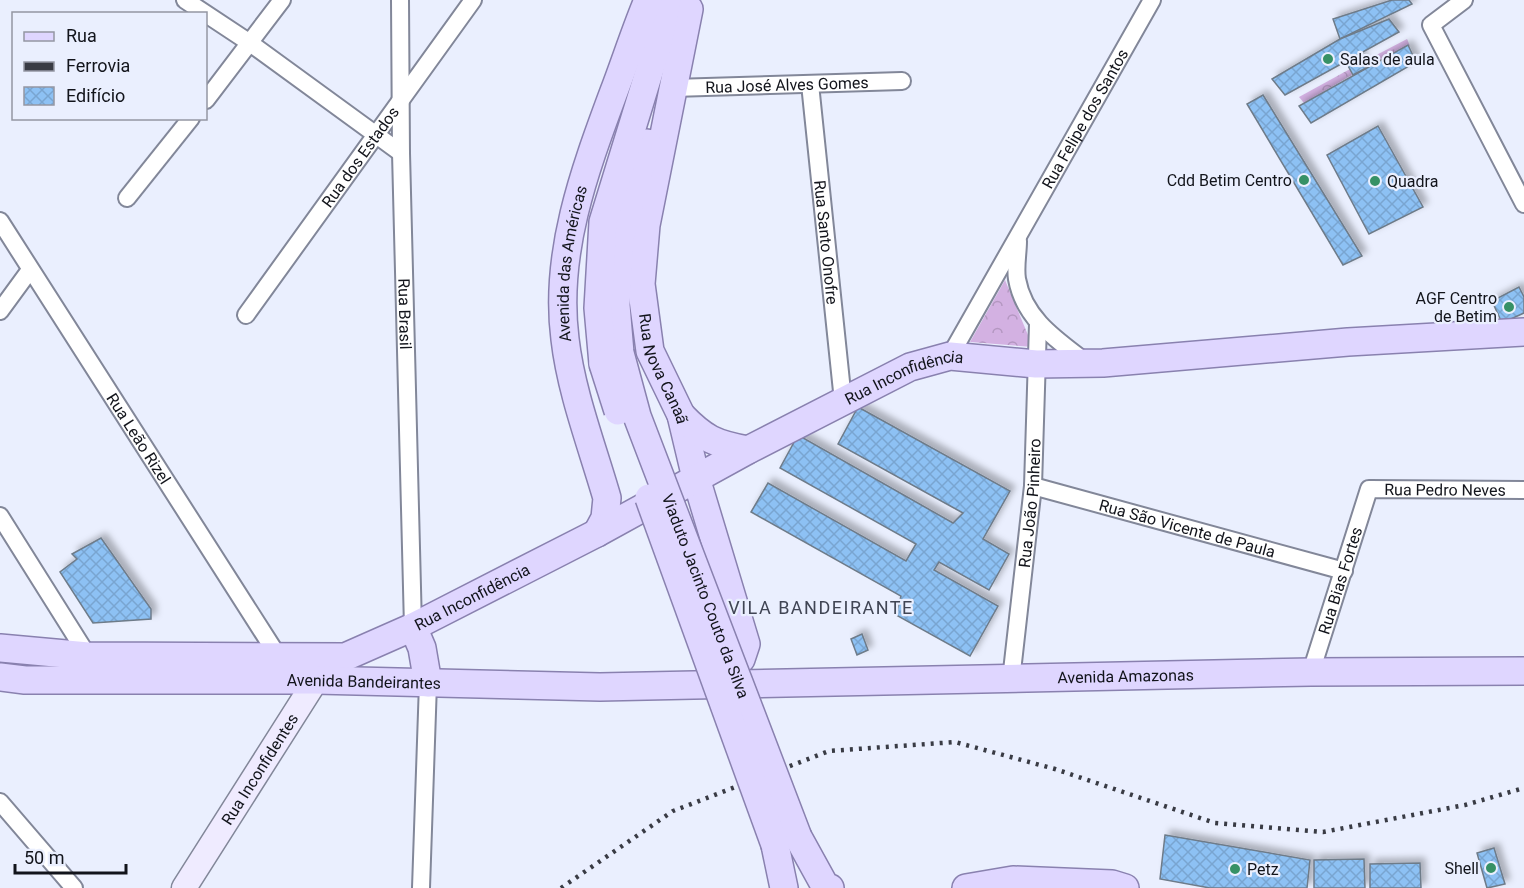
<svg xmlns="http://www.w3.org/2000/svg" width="1524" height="888" font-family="Roboto,sans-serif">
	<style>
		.grass { fill: url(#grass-tufts) }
		.park { fill: url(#park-crowns) }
		.building { fill: url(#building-cross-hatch); stroke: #6e7b89; stroke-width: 1.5; filter: url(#shadow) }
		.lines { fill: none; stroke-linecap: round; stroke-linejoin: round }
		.street-casing { stroke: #828799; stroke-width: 20 }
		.secondary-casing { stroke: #828799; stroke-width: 27 }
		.primary-casing { stroke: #8981af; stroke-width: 30 }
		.street { stroke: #fff; stroke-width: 16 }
		.secondary { stroke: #efebff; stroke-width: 24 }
		.primary { stroke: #dfd6ff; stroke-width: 27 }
		.rail { stroke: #393b44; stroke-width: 4.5; stroke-dasharray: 3 6; stroke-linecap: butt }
		.primary-bridge-casing { stroke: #8981af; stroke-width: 30; stroke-linecap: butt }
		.primary-bridge { stroke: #dfd6ff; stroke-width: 27 }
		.poi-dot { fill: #379166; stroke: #eaeffe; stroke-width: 2 }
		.labels { text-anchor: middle; stroke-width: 4.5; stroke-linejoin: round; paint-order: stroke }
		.poi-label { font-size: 16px; fill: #12141b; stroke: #eaeffe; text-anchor: start }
		.street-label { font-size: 16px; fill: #12141b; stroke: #eaeffe }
		.neighbourhood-label { font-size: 18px; letter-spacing: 1.5px; fill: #404554; stroke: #eaeffe }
	</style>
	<defs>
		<pattern id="grass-tufts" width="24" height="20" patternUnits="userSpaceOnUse" patternTransform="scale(1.5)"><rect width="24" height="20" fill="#d3b1e2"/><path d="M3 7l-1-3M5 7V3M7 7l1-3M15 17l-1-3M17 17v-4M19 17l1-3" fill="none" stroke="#b497c1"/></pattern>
		<pattern id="park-crowns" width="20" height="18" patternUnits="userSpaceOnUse" patternTransform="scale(1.5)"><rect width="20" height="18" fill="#d3b1e2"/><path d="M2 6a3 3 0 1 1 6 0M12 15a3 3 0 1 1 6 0" fill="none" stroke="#b497c1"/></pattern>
		<pattern id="building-cross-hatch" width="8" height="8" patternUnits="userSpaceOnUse" patternTransform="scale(1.5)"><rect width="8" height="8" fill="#8dc1f4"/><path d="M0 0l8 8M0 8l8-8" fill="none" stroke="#79a5d1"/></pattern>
		<filter id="shadow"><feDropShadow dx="5" dy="-5" stdDeviation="3" flood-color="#0004"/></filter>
	</defs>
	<rect width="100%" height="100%" fill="#eaeffe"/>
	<path class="grass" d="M1407,39L1410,46L1366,68L1363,62Z"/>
	<g class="park">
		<path d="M1350,69L1352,75L1304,103L1299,97Z"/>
		<path d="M1005,280L1033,347L970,342Z"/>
	</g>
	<g class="building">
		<path d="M1392,0H1409L1412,4L1340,39L1333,19Z"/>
		<path d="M1389,19L1399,32L1285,95L1272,79L1340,39Z"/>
		<path d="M1408,45L1416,62L1311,123L1299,106Z"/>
		<path d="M1359,54L1366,68L1353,75L1346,62Z"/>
		<path d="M1263,95L1362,256L1343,265L1247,104Z"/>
		<path d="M1378,126L1423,207L1369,234L1327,155Z"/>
		<path d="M1519,287L1524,297V313L1502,323L1492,301Z"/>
		<path d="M858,407L1010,491L983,539L1009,554L989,590L939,562L934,570L998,606L970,656L896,615L901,596L751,512L768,483L906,561L916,544L780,468L798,435L953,523L963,513L838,444Z"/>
		<path d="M101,538L151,609V619L93,623L60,572L77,559L72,554Z"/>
		<path d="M862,634L868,650L857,655L851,639Z"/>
		<path d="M1165,835L1310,860L1307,888H1210L1160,879Z"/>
		<path d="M1494,848L1505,884L1487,888L1477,853Z"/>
		<path d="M1364,859L1365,888H1314V860Z"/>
		<path d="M1420,863L1421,888H1370V864Z"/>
	</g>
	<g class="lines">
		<g class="street-casing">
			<g id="street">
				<path d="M185,0L250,43L401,153"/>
				<path id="s1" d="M400,0L401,153L413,627"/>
				<path d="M1464,0L1431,25L1524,204"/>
				<path id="s2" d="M810,84L843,401"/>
				<path id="s3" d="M673,88L902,81"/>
				<path d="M206,100L282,0"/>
				<path d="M127,198L191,118"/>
				<path id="s4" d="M0,221L278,656"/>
				<path d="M1018,241C1018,253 1015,267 1017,279C1024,319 1057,340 1087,363"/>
				<path d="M0,311L30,270"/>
				<path id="s5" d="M246,315L473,0"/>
				<path id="s6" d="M950,356L1152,0"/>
				<path id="s7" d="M1033,486L1344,571"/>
				<path d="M0,516L88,656"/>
				<path id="s8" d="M1311,672L1369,489L1524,490"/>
				<path id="s9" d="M1011,680L1033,486L1038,324"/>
				<path d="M0,802L74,888"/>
				<path d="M421,888L428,683"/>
			</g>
		</g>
		<g class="secondary-casing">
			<g id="secondary">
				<path id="s10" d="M184,888L316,680"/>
			</g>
		</g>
		<g class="primary-casing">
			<g id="primary">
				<path id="s11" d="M689,9L646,225L641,284L650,351L681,415L696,478L746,644L741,659L714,673"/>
				<path d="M620,353L616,305L620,237L647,143"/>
				<path d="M603,364L598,308L603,222L658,43L667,0"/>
				<path d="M681,415C704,439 715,444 748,450"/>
				<path id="s12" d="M597,533L605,518L607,498C592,446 571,392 565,339C554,254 584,172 613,94C625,63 635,31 648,0"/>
				<path d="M413,627L422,648L428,683"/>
				<path id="s13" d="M0,648L88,656L345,657L413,627L597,533L748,450L910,367L950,356L1036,364L1103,363L1348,342L1524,332"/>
				<path id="s14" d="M0,677L25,680H316L600,687L1311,672L1524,671"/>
				<path d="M798,837L825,886L830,888"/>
				<path d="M775,845L784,888"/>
				<path d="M966,888L1013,880L1112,884L1125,888"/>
			</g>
		</g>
		<use href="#street" class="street"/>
		<use href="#secondary" class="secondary"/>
		<use href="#primary" class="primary"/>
		<path class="rail" d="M561,888L673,811L829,751L955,742L1055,769L1215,823L1323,832L1465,805L1524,788"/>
		<g class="primary-bridge-casing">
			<g id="primary-bridge">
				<path id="s15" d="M620,353L637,416L798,837"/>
				<path d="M603,364L618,411"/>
				<path d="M649,498L775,845"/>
			</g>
		</g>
		<use href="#primary-bridge" class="primary-bridge"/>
	</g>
	<g class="poi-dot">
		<circle cx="1328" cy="59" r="6"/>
		<circle cx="1304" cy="180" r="6"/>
		<circle cx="1375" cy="181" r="6"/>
		<circle cx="1509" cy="307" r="6"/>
		<circle cx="1491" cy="868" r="6"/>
		<circle cx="1235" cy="869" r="6"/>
	</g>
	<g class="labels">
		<g class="poi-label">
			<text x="1340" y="65">Salas de aula</text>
			<text x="1292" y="186" text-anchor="end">Cdd Betim Centro</text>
			<text x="1387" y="187">Quadra</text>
			<text x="1497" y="304" text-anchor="end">AGF Centro<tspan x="1497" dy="18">de Betim</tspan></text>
			<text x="1479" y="874" text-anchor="end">Shell</text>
			<text x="1247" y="875">Petz</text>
		</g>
		<g class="street-label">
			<text dy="6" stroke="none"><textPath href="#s3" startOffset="114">Rua José Alves Gomes</textPath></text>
			<text dy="6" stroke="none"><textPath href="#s6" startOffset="273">Rua Felipe dos Santos</textPath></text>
			<text dy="6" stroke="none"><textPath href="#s5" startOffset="195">Rua dos Estados</textPath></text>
			<text dy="6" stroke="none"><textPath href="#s2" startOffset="159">Rua Santo Onofre</textPath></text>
			<text dy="6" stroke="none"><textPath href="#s12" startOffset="278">Avenida das Américas</textPath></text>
			<text dy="6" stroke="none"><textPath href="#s1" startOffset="314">Rua Brasil</textPath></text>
			<text dy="6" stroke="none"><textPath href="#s11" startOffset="368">Rua Nova Canaã</textPath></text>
			<text dy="6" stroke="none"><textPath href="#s13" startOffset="972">Rua Inconfidência</textPath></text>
			<text dy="6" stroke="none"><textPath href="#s4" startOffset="258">Rua Leão Rizel</textPath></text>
			<text dy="6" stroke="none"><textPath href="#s8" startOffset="268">Rua Pedro Neves</textPath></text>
			<text dy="6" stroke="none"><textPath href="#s9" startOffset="178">Rua João Pinheiro</textPath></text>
			<text dy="6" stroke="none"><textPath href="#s7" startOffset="160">Rua São Vicente de Paula</textPath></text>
			<text dy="6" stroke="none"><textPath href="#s8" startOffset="96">Rua Bias Fortes</textPath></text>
			<text dy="6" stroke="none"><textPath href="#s15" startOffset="258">Viaduto Jacinto Couto da Silva</textPath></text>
			<text dy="6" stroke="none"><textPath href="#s13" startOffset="486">Rua Inconfidência</textPath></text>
			<text dy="6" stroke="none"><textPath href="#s14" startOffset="1126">Avenida Amazonas</textPath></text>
			<text dy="6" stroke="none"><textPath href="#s14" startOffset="364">Avenida Bandeirantes</textPath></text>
			<text dy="6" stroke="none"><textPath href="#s10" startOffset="141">Rua Inconfidentes</textPath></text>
		</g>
		<g class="neighbourhood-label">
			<text x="821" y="614">VILA BANDEIRANTE</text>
		</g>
	</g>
	<rect x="12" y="12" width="195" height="108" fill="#eaeffe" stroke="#9497a3" stroke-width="1.5"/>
	<rect x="24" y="32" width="30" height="9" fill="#dfd6ff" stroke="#9497a3" stroke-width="1.5"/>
	<text x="66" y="42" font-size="18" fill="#12141b">Rua</text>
	<rect x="24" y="62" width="30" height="9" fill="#393b44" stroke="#9497a3" stroke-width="1.5"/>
	<text x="66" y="72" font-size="18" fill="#12141b">Ferrovia</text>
	<rect x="24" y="87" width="30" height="18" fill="url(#building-cross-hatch)" stroke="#9497a3" stroke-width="1.5"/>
	<text x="66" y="102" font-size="18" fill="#12141b">Edifício</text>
	<path d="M15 864v9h111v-9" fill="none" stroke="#12141b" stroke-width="3"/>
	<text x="24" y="864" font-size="18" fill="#12141b" stroke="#eaeffe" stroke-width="4.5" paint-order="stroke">50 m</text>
</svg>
